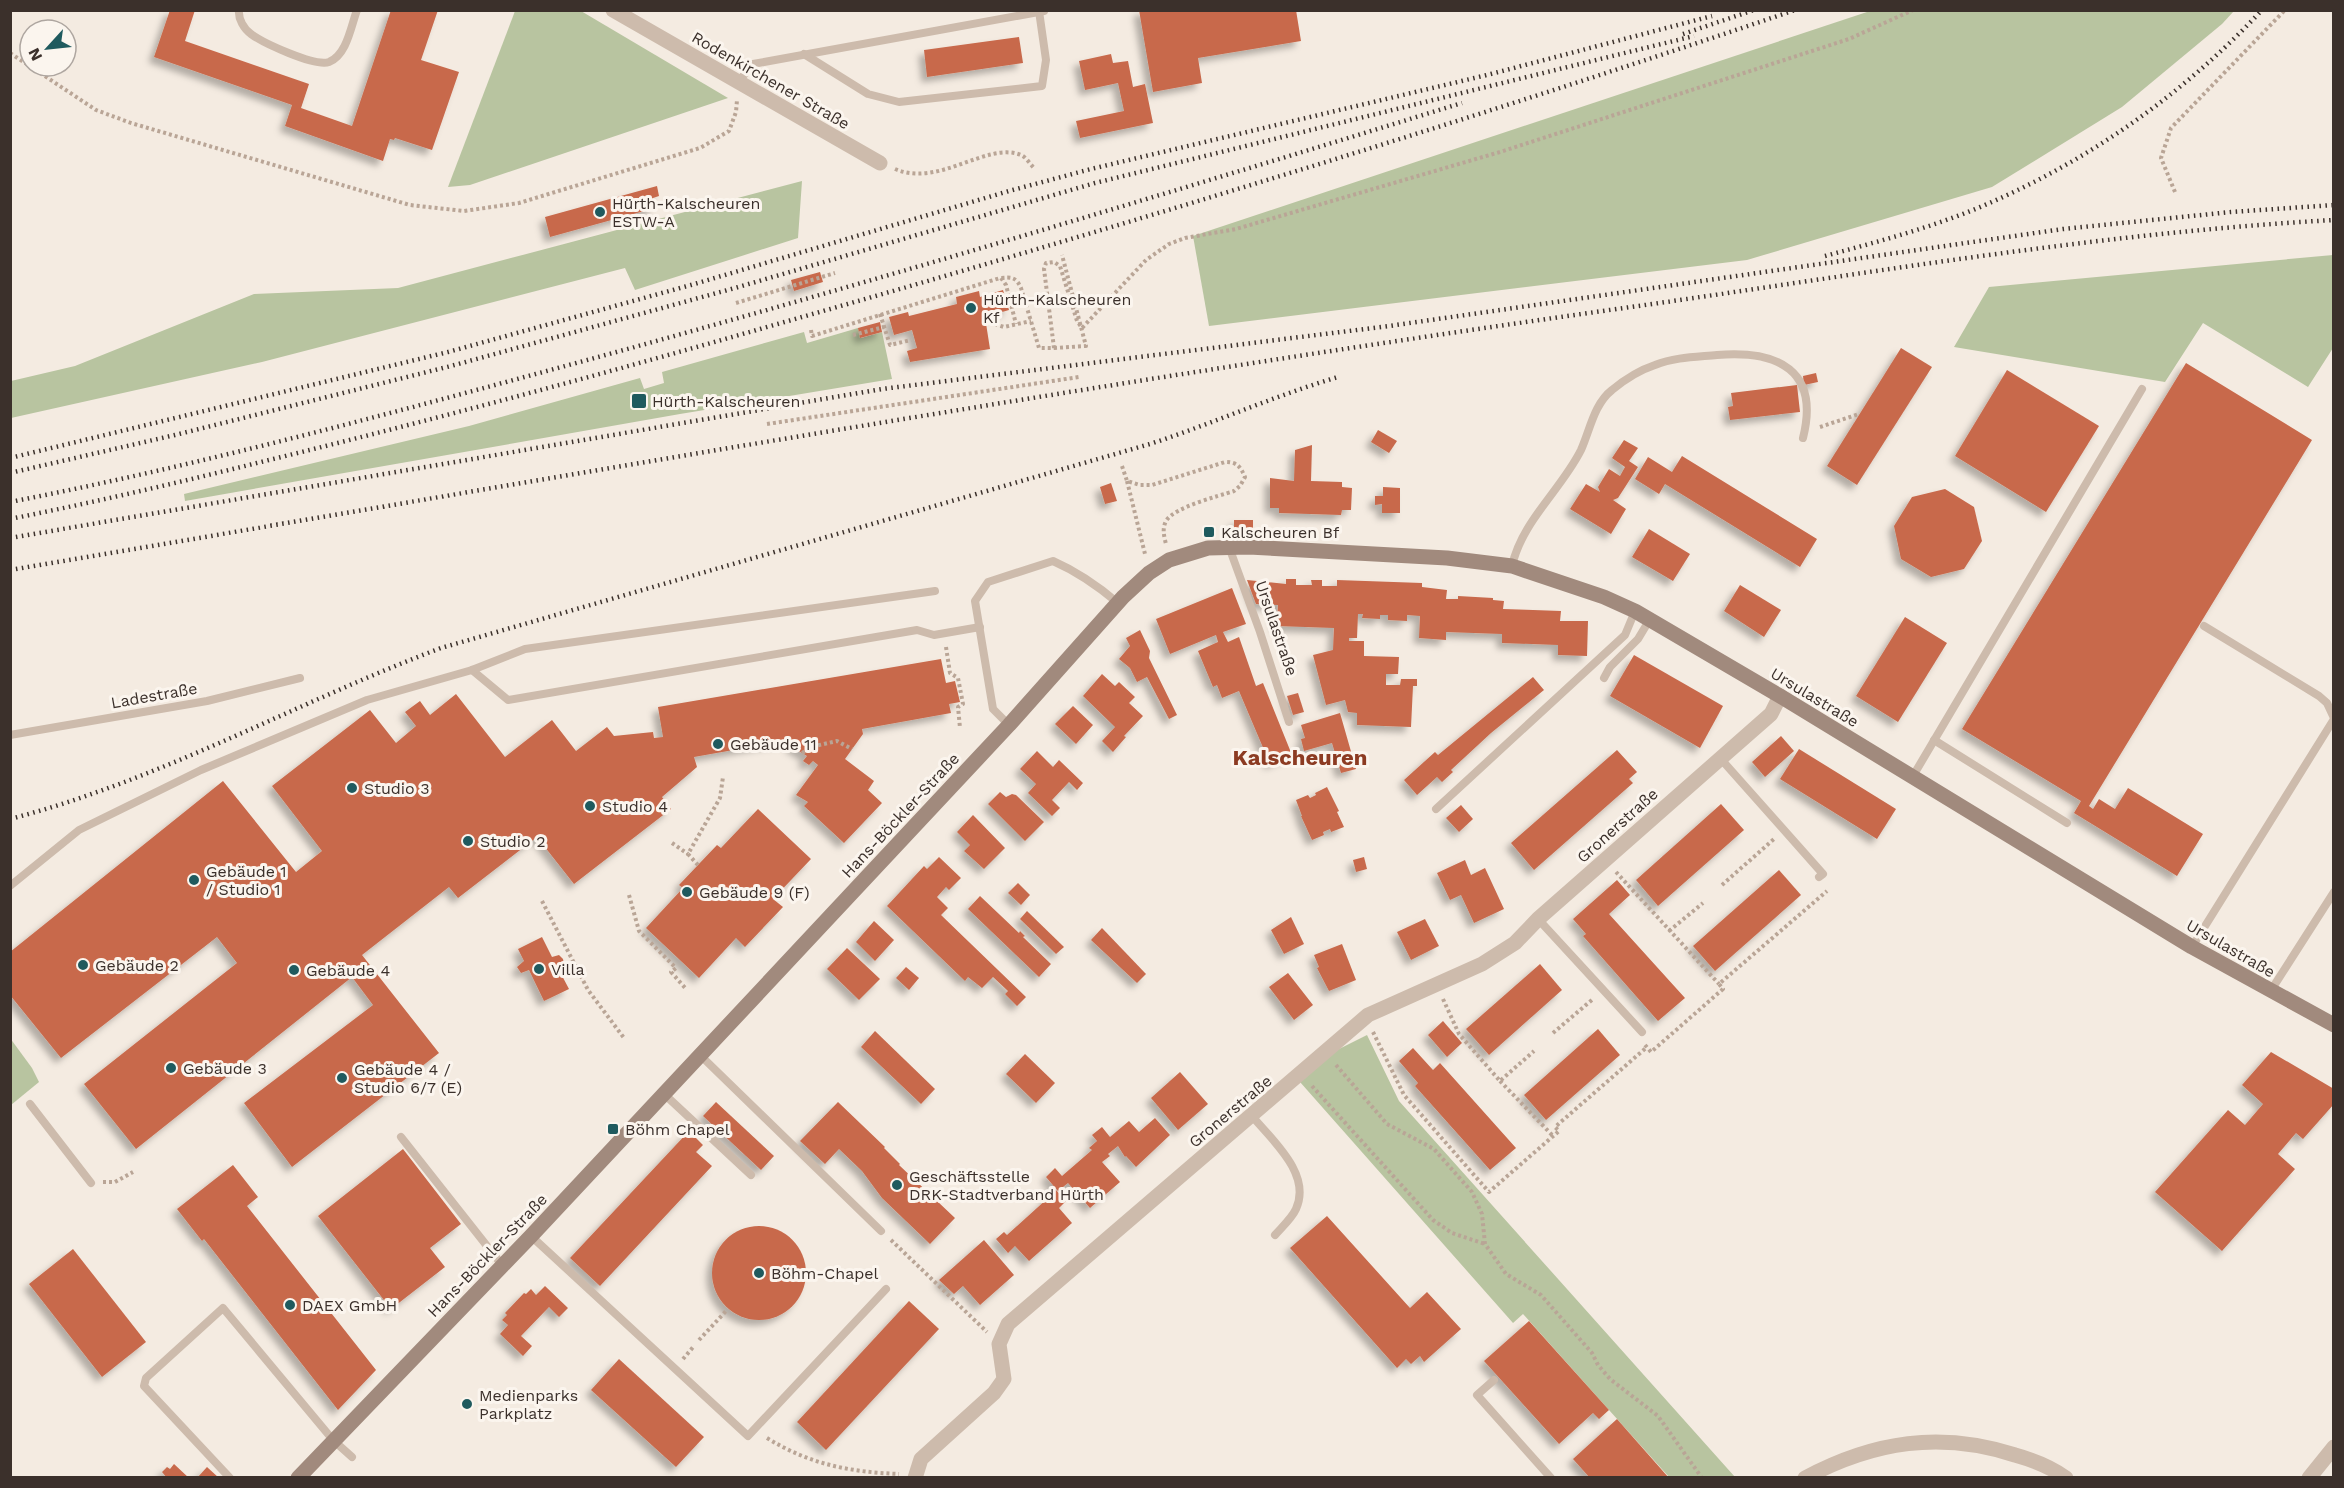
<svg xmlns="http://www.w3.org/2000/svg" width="2344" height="1488" font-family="'Work Sans',sans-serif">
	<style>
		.green { fill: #b8c4a0 }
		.building { fill: #c8694b; filter: url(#shadow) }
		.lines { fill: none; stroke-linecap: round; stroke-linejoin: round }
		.path { stroke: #b9a596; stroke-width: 4; stroke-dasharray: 3 3; stroke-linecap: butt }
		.lane { stroke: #cdbbac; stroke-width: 8 }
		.street { stroke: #cdbbac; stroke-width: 15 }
		.secondary { stroke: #a18a7d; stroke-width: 15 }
		.rail { stroke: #3b302b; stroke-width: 4.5; stroke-dasharray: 1.5 4.5; stroke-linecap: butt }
		.poi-dot { fill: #1f5a5e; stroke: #fbf5ee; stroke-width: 2 }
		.labels { text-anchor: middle; stroke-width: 6; stroke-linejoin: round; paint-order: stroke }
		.street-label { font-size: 16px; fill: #3b302b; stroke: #fbf5ee }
		.poi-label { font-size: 16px; fill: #3b302b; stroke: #fbf5ee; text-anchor: start }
		.district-label { font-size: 22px; font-weight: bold; fill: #8c3b22; stroke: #fbf5ee }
	</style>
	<defs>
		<filter id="shadow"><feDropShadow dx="-5.5" dy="5.5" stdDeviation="3" flood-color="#0004"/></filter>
	</defs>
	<rect width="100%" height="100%" fill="#f4ebe1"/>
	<g class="green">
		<path d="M515,11H581L728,98L470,185L448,187Z"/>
		<path d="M1870,11H2234L2222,24L2122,107L1992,187L1747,260L1209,326L1193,236Z"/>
		<path d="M802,181L798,238L635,290L625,268L262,362L11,418V381L75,366L254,294L398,288Z"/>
		<path d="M2333,255V348L2308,387L2203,323L2165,382L1954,347L1989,287Z"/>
		<path d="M858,328L861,338L882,332L892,379L680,414L185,501L184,494L469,426L640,378L644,389L664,383L662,372L804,332L807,343Z"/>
		<path d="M1367,1035L1399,1101L1735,1477H1669L1523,1314L1513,1323L1300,1082L1333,1052Z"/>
		<path d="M10,1038L32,1068L39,1082L11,1105Z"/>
	</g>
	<g class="building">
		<path d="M170,10H195L185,41L309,84L301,108L352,126L391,10H438L421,60L459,72L432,150L395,138L394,140L390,139L383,161L285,126L292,105L154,57Z"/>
		<path d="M1139,10H1296L1301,41L1198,58L1202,83L1153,92Z"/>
		<path d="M1019,37L1023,63L927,77L924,50Z"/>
		<path d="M1111,54L1113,63L1128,61L1133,87L1145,84L1153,123L1080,138L1076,121L1124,111L1118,83L1085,90L1079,61Z"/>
		<path d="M657,186L659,196L653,198L655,208L550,237L545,217Z"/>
		<path d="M820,272L823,282L794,291L791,280Z"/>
		<path d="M1003,290L1009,310L985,317L990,349L910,362L907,351L917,348L912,330L894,335L889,317L908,312L909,316L957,304L956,297L979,291L980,297Z"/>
		<path d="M880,322L882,332L860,338L858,328Z"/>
		<path d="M1901,348L1932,367L1857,485L1827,466Z"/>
		<path d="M2186,363L2312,440L2089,806L2093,809L2099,799L2115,809L2128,788L2203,834L2177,876L2074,813L2081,801L1962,729Z"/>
		<path d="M2007,370L2099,426L2046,512L1955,456Z"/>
		<path d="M1816,373L1818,382L1804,385L1803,376Z"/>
		<path d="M1797,385L1800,412L1730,420L1728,407L1733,406L1731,393Z"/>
		<path d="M1378,430L1397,441L1389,453L1371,442Z"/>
		<path d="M1624,440L1638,448L1629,461L1638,467L1618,498L1613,500L1626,509L1611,534L1570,509L1586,484L1600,492L1598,487L1609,469L1620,476L1625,467L1612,458Z"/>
		<path d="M1312,445L1311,481L1342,482V487L1352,488L1351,510H1342L1341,515L1279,513V508H1270V478L1294,481L1295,450Z"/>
		<path d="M1682,456L1817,539L1800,567L1665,484L1659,494L1635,479L1648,457L1672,472Z"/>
		<path d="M1111,483L1117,501L1105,504L1100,487Z"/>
		<path d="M1383,487L1400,488V513H1382V504L1375,505V496H1383Z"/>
		<path d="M1945,489L1974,507L1982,541L1964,569L1931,577L1901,559L1894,526L1912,497Z"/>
		<path d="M1234,520H1253V530L1234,529Z"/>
		<path d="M1649,529L1690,554L1673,581L1632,557Z"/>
		<path d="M1286,579H1296V585H1312L1311,580H1322V586H1337V580L1422,583V587L1447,590L1446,599H1458V596L1493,598V600L1504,601L1503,609L1561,611L1560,621H1588L1587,656L1558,655V645L1502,643V634L1446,632V640L1419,638L1420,616L1407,615V621L1388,620V615H1380V619L1362,618L1363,614H1358L1357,638H1349V641H1364V656L1399,657L1398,674H1386V685H1400L1401,679H1417V686H1413L1411,727L1357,725V713L1348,712L1345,700L1326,705L1313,655L1333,650L1334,628L1277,626L1278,605L1256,604L1247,580L1286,584Z"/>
		<path d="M1740,585L1781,610L1764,637L1724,611Z"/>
		<path d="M1232,588L1246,624L1223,632L1228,642L1239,637L1256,686L1263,683L1292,755L1270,764L1239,691L1222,698L1217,685L1213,687L1198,651L1218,642L1216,635L1170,654L1156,619Z"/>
		<path d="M1905,617L1947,643L1898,722L1856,696Z"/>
		<path d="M1140,630L1150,651L1149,658L1177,715L1169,719L1147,677L1137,682L1130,668L1119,659L1130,646L1126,638Z"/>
		<path d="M1634,655L1723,706L1700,748L1610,696Z"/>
		<path d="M941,659L946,683L955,681L960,702L949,704L951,713L862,729L863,734L845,759L874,781L868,790L882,803L844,843L804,806L808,802L796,795L818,765L813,761L809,765L803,761L807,756L791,746L790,740L694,757L697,767L662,797L671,809L574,884L537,837L458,898L449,887L362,955L439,1053L292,1167L244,1103L373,1005L352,977L136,1149L84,1084L237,963L217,937L61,1058L10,995V952L223,781L296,872L322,851L272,786L370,710L396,743L416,726L405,712L420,701L430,715L456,694L505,757L552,720L576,751L607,727L614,736L653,732L654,738L663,737L658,707Z"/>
		<path d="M1102,674L1115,686L1119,682L1135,697L1129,703L1143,716L1124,736L1126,737L1113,752L1102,741L1115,727L1083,696Z"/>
		<path d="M1533,677L1544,690L1491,733L1451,770L1453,772L1442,782L1437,777L1417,795L1404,780L1435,752L1438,755Z"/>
		<path d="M1298,693L1304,712L1293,715L1287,696Z"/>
		<path d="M1073,706L1093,725L1076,744L1055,724Z"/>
		<path d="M1340,713L1356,769L1341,773L1332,743L1304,751L1301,739L1305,738L1301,725Z"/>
		<path d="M1781,736L1794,751L1765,777L1752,762Z"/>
		<path d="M1799,749L1896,809L1877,839L1780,779Z"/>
		<path d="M1617,750L1637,772L1629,779L1633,783L1534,870L1511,843Z"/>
		<path d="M1037,751L1053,767L1059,760L1083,783L1077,790L1069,782L1052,800L1060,808L1052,816L1028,793L1036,784L1020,769Z"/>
		<path d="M1327,787L1339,811L1337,812L1344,827L1331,832L1330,829L1323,832L1324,835L1312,840L1301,816H1302L1296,800L1308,795L1310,798L1316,795L1315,793Z"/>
		<path d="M1000,792L1006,797L1012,794L1016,795L1044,822L1025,841L988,804Z"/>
		<path d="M1721,804L1744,830L1658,906L1636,880Z"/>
		<path d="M1461,805L1473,819L1459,832L1446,818Z"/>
		<path d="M758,809L811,859L773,899L783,907L745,947L736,938L699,978L646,928L683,888L679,885L717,845L721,848Z"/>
		<path d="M973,815L1005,848L984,869L964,851L970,845L957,832Z"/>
		<path d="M939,857L961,878L949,890L946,887L937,897L948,908L941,915L1026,997L1017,1006L1005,994L1008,991L993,977L982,988L968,977L965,981L887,906L924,866L927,869Z"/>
		<path d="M1364,857L1367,869L1356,872L1353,860Z"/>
		<path d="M1465,860L1471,875L1485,868L1504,909L1474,923L1461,895L1450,900L1437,873Z"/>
		<path d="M1779,870L1801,895L1715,971L1693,946Z"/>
		<path d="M1617,880L1630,895L1609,914L1685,998L1658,1021L1583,936L1586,934L1573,919Z"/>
		<path d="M1018,883L1030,895L1021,905L1008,893Z"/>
		<path d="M980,896L1019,933L1020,931L1025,936L1023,937L1051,964L1039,977L968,909Z"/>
		<path d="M1027,911L1064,947L1056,954L1020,919Z"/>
		<path d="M1291,917L1304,944L1284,954L1271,930Z"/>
		<path d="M1425,919L1439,946L1411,960L1397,932Z"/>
		<path d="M874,921L894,940L875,961L856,942Z"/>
		<path d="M1102,928L1146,974L1137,983L1091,940Z"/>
		<path d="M542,937L552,957L559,955L563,959L564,965L559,970L569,989L544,1001L529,970L521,973L517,967L524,961L518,949Z"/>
		<path d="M1342,944L1356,980L1329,991L1317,968L1319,967L1314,955Z"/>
		<path d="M847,948L880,979L859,1000L827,969Z"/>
		<path d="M1540,964L1562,990L1489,1055L1466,1029Z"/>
		<path d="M906,967L919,978L909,990L896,978Z"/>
		<path d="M1288,973L1313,1005L1294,1020L1269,987Z"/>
		<path d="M1443,1021L1462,1043L1447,1057L1428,1035Z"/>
		<path d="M1598,1029L1620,1055L1546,1120L1524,1095Z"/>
		<path d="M875,1031L935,1089L921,1104L861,1047Z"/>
		<path d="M1413,1048L1433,1070L1440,1063L1516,1148L1490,1170L1415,1086L1418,1083L1399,1061Z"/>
		<path d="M2271,1052L2334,1089V1104L2303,1139L2296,1133L2278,1154L2295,1169L2222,1251L2155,1192L2228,1110L2245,1125L2263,1104L2242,1085Z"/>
		<path d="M1025,1054L1055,1083L1036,1103L1006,1074Z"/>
		<path d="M1180,1072L1208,1104L1178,1130L1151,1098Z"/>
		<path d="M716,1102L774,1156L761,1170L703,1116Z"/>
		<path d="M838,1102L885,1147L884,1148L900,1164L899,1165L955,1218L930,1244L882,1198L862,1171L839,1149L825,1164L800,1141Z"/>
		<path d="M1155,1118L1170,1135L1136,1167L1126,1156L1125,1157L1118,1146L1108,1154L1110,1156L1102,1162L1120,1182L1090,1208L1068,1183L1058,1191L1046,1177L1055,1168L1062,1176L1092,1150L1089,1148L1097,1141L1092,1135L1102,1127L1110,1137L1129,1121L1139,1132Z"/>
		<path d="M689,1131L703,1145L696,1152L712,1166L600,1286L570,1258Z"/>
		<path d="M403,1149L461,1224L430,1248L445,1267L391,1309L318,1216Z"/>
		<path d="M233,1165L258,1197L247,1206L376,1370L338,1410L204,1239L202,1241L177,1209Z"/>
		<path d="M1054,1188L1066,1201L1059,1208L1072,1223L1029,1261L1015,1246L1008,1253L996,1239L1004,1232L1007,1235L1027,1217L1048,1198L1046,1195Z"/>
		<path d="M1327,1216L1410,1308L1427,1292L1461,1329L1424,1362L1420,1356L1411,1364L1406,1359L1397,1368L1290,1248Z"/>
		<circle cx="759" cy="1273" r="47"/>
		<path d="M984,1240L1014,1275L980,1305L963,1286L954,1294L939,1280Z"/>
		<path d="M73,1249L146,1342L102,1377L29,1284Z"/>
		<path d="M545,1286L568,1308L559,1317L549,1307L521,1336L532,1346L523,1356L500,1334L508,1325L502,1320L507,1315L505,1313L524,1293L526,1294L531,1289L536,1295Z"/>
		<path d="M909,1301L939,1329L826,1450L797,1422Z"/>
		<path d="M1529,1321L1609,1410L1599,1419L1593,1413L1559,1444L1484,1361Z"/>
		<path d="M619,1359L704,1437L676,1467L591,1390Z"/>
		<path d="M1617,1419L1669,1478H1590L1573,1459Z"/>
		<path d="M174,1464L189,1478H167L162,1472L167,1467L170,1469Z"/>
		<path d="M207,1467L219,1478H197Z"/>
	</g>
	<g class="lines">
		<g class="path">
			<path d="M10,53L96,110L131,123L410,205L464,211L519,203L700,148L729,131L736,112L737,100"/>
			<path d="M895,169C939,188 987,141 1021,155C1026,157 1030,164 1034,168"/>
			<path d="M2175,192L2161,158L2171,128L2285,10"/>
			<path d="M1001,278L1006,285L1016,324"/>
			<path d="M736,303L835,273"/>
			<path d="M880,314L890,345L911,340"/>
			<path d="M989,322L1004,327L1031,321"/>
			<path d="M811,330L812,336L1000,278C1012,277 1016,277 1021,288L1039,348H1054L1044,269L1046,263L1054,262L1060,266L1077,321L1082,328L1146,260L1169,244L1185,238L1236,229L1500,152L1849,39L1913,10"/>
			<path d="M853,335L884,327"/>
			<path d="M1054,348L1086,346L1062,255"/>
			<path d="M767,424L1079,377"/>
			<path d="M1820,427L1859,414"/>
			<path d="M1122,466L1127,481L1140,485H1152L1225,462C1237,462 1240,466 1245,477L1240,486L1234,491C1219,496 1174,507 1166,521C1162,529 1164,536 1166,544"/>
			<path d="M1127,481L1145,554"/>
			<path d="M946,647L950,673L958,678L963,704L958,707L960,728"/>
			<path d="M802,753L815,746L837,741L852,749"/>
			<path d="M672,843L688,854"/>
			<path d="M698,865L688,854L720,798L723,777"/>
			<path d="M1616,872L1719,984"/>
			<path d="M1722,885L1774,839"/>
			<path d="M629,895L639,931L676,968L671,972L686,989"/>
			<path d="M542,901L588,990L624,1038"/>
			<path d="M1669,931L1703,903"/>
			<path d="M1443,999L1459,1034L1500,1081L1534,1051"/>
			<path d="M1373,1032L1404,1095L1489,1192L1559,1131L1555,1127L1647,1047"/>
			<path d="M1553,1033L1593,999"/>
			<path d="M1645,1045L1651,1052L1723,989L1719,984L1827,891"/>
			<path d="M1336,1065L1387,1124L1434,1149L1472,1192L1482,1214L1485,1244L1506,1274L1541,1295L1592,1353L1598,1365L1610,1379L1658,1416L1702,1478"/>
			<path d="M1500,1081L1553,1136"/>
			<path d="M1312,1086L1433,1220L1452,1233L1485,1244"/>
			<path d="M103,1182H115L133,1172"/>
			<path d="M891,1240L987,1332"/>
			<path d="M699,1340L727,1310"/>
			<path d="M683,1359L694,1346"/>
			<path d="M767,1438C809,1464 849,1472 899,1474"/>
		</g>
		<g class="lane">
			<path d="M239,10C238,19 244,29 251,34C263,43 315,67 329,62C347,55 351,26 357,10"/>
			<path d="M804,54L868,94L899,102L1042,86L1046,60L1039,11"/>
			<path d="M739,81L753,64L1044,11"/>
			<path d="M1229,547L1260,632L1289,722"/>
			<path d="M1512,566C1522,521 1561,490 1581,450C1590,430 1594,404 1612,390C1624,380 1640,370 1655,365C1675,357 1696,357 1717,355C1778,350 1820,370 1803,438"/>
			<path d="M2204,626L2319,696L2327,703L2334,718"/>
			<path d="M472,670L508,700L917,630L934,635L980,627"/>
			<path d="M1604,678L1610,667L1638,639L1650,619"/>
			<path d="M1009,725L993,709L975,601L988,582L1053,561C1078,572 1098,586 1118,603"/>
			<path d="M10,735L207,701L300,678"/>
			<path d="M1934,740L2067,823"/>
			<path d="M1720,758L1823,874L1819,877"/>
			<path d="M1913,776L2142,389"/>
			<path d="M1436,809L1625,635L1635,611"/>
			<path d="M10,886L79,830L201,770L367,700L472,670L525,649L935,591"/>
			<path d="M1538,919L1642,1032"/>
			<path d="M2192,947L2334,719"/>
			<path d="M2270,992L2334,892"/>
			<path d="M700,1055L881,1231"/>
			<path d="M663,1093L751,1175"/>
			<path d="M30,1104L91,1183"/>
			<path d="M1252,1116C1272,1140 1312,1174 1296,1209C1292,1218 1282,1227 1275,1235"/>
			<path d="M401,1137L502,1265"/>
			<path d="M531,1236L748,1436L886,1289"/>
			<path d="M1494,1380L1477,1395L1551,1478"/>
			<path d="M230,1478L144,1386L146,1378L223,1308L333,1440L352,1457"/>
		</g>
		<g class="street">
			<path d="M613,10L880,163"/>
			<path d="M915,1478L921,1459L994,1393L1004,1379L999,1344L1008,1324L1368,1015L1482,964L1515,943L1538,919L1771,714L1780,696"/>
			<path d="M1805,1478C1874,1441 1941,1431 2015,1455C2033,1460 2051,1467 2066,1478"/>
			<path d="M2309,1478L2334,1447"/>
		</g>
		<path class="secondary" d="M298,1478L531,1236L1009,725L1123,597L1149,573L1169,560L1208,548L1249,547L1447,558L1512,566L1604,597L1635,611L1780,696L2192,947L2334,1025"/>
		<g class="rail">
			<path d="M1683,34L1754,10"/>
			<path d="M1825,256C1873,243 1922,230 1968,212C2080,167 2180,98 2262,10"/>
			<path d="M10,458L448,352L691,285L1009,191L1091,169L1487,75L1712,16"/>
			<path d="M10,473L175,435L451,366L735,288L1095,183L1694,36"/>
			<path d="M10,502C206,464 399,411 591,359C883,279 1173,192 1462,103"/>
			<path d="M10,519C96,502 181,482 265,461C441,418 614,371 788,321C1126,225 1463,123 1795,10"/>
			<path d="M10,538L882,389L1389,326L2063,229L2231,212L2334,205"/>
			<path d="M10,570C550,479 1089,383 1631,307C1865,274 2097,233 2334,220"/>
			<path d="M10,819C161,780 297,702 441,648L1150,444C1214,423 1274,396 1338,377"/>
		</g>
	</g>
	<g class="poi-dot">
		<circle cx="600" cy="212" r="6"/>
		<circle cx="971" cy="308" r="6"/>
		<rect x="631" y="393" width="16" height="16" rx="3"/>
		<rect x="1203" y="526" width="12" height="12" rx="3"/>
		<circle cx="718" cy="744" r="6"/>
		<circle cx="352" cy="788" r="6"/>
		<circle cx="590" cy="806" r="6"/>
		<circle cx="468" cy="841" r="6"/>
		<circle cx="194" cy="880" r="6"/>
		<circle cx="687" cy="892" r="6"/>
		<circle cx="83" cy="965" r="6"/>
		<circle cx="539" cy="969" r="6"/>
		<circle cx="294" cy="970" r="6"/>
		<circle cx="171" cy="1068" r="6"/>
		<circle cx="342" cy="1078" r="6"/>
		<rect x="607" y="1123" width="12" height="12" rx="3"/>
		<circle cx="897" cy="1185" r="6"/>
		<circle cx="759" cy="1273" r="6"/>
		<circle cx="290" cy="1305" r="6"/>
		<circle cx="467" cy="1404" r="6"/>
	</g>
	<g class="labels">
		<g class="street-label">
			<text transform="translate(771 80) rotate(30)" y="6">Rodenkirchener Straße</text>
			<text transform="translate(1277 628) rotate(71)" y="6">Ursulastraße</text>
			<text transform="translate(154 695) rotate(-10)" y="6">Ladestraße</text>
			<text transform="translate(1815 697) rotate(31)" y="6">Ursulastraße</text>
			<text transform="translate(900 815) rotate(-47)" y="6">Hans-Böckler-Straße</text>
			<text transform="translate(1617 825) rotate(-42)" y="6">Gronerstraße</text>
			<text transform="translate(2231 948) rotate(30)" y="6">Ursulastraße</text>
			<text transform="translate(1230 1111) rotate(-40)" y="6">Gronerstraße</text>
			<text transform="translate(487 1255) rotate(-46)" y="6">Hans-Böckler-Straße</text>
		</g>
		<g class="poi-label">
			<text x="612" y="209">Hürth-Kalscheuren<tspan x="612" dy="18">ESTW-A</tspan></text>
			<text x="983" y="305">Hürth-Kalscheuren<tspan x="983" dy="18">Kf</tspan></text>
			<text x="652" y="407">Hürth-Kalscheuren</text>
			<text x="1221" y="538">Kalscheuren Bf</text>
			<text x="730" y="750">Gebäude 11</text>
			<text x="364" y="794">Studio 3</text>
			<text x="602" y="812">Studio 4</text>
			<text x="480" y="847">Studio 2</text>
			<text x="206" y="877">Gebäude 1<tspan x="206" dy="18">/ Studio 1</tspan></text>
			<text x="699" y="898">Gebäude 9 (F)</text>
			<text x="95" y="971">Gebäude 2</text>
			<text x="551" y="975">Villa</text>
			<text x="306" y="976">Gebäude 4</text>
			<text x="183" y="1074">Gebäude 3</text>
			<text x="354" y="1075">Gebäude 4 /<tspan x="354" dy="18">Studio 6/7 (E)</tspan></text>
			<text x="625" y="1135">Böhm Chapel</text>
			<text x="909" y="1182">Geschäftsstelle<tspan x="909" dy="18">DRK-Stadtverband Hürth</tspan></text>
			<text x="771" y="1279">Böhm-Chapel</text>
			<text x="302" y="1311">DAEX GmbH</text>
			<text x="479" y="1401">Medienparks<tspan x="479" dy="18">Parkplatz</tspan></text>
		</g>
		<g class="district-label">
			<text x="1300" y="765">Kalscheuren</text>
		</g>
	</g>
	<rect width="2344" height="1488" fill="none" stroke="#3b302b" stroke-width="24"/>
	<g transform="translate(48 48) rotate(243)"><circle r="28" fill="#fbf5ee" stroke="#aea6a0" stroke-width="1.5"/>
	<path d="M0-4.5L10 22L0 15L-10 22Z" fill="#1f5a5e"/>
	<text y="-9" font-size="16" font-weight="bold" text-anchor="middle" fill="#3b302b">N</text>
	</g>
</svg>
